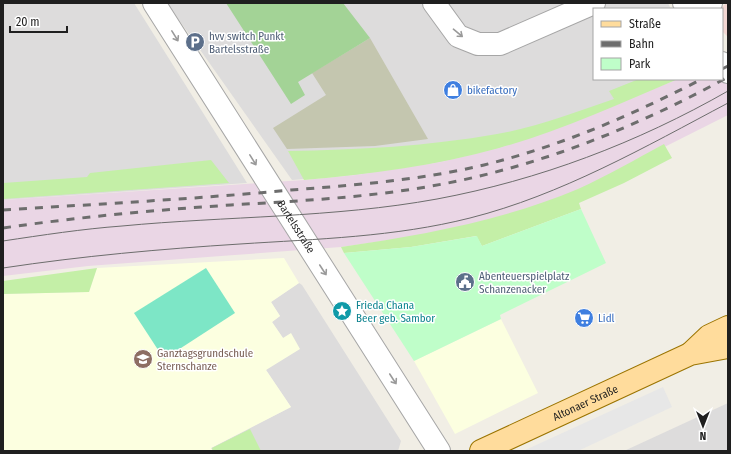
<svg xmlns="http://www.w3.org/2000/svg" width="731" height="454" font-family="'Fira Sans Condensed',sans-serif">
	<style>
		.residential { fill: #dddcdc }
		.commercial { fill: #f3d7d3 }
		.industrial { fill: #ead6e5 }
		.education { fill: #fcffe0 }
		.construction { fill: #c4c6af }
		.grass { fill: #c4efa7 }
		.forest { fill: #a3d396 }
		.park { fill: #bffec9 }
		.pitch { fill: #7de6c6 }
		.parking { fill: #e7e7e7 }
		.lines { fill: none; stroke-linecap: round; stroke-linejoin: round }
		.minor-casing { stroke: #a6a6a6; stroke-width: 24 }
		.major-casing { stroke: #9b7400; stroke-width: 24 }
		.minor { stroke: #fff; stroke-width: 22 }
		.major { stroke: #ffdc9c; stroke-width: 22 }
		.tram { stroke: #6d6d6d; stroke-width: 1 }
		.rail { stroke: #6d6d6d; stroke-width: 3; stroke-dasharray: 8 8; stroke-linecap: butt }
		.oneway { stroke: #9a9a9a }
		.labels { text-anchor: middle; stroke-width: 3; stroke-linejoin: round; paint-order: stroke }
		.service-label { font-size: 11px; fill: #4e5e75; stroke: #fff; text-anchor: start }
		.shop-label { font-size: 11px; fill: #366cbe; stroke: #fff; text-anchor: start }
		.street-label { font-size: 11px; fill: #1f1f1f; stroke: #fff }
		.culture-label { font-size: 11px; fill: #0d838f; stroke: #fff; text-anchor: start }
		.education-label { font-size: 11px; fill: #785e54; stroke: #fff; text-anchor: start }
	</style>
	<rect width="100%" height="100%" fill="#f1eee5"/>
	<g class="residential">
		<path d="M3,3H134L247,183L3,200Z"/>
		<path d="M167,3H668L671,9H594V79H678L500,148L441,162L356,175L292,180Z"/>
		<path d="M299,283L302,285L401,441L398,451H212L211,448L291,407L266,370L283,338L272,322L280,316L271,302Z"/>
		<path d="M728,403V451H624Z"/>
	</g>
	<path class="commercial" d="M727,3H728V37L722,31V9H719Z"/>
	<path class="industrial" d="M728,52V115L579,190L539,207L461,230L341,247L88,266L3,276V200L304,180L356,175L441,162L499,148L553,130L678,79H722V55Z"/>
	<g class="education">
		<path d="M284,258L299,283L271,302L280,316L272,322L283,338L291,333L300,349L266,370L291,407L211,448L213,451H3V294L89,292L97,268Z"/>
		<path d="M501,319L538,393L455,434L414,361Z"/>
	</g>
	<path class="construction" d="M370,38L428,139L375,146L287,149L273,128L326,95L312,73Z"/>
	<g class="grass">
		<path d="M639,79H678C619,104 560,131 499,148C435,166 370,174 304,180L288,151C358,150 429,146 497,134C537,127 576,112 614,99L609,91Z"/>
		<path d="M664,144L672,158L624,183L579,203L581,209L482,246L476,236L411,247L344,253L341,247C422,235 502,221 578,189C607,176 636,159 664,144Z"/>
		<path d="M211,160L229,183L3,199V183L87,177L90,173Z"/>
		<path d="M97,268L89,292L3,294V281Z"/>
		<path d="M250,429L261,451H213L212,448Z"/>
	</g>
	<path class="forest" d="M226,3H343L370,38L298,82L305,95L291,104Z"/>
	<path class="park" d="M581,209L606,263L500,315L501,319L414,361L344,253L411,247L477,236L482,246Z"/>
	<path class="pitch" d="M206,268L235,313L164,359L134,313Z"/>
	<path class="parking" d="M663,387L672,407L578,451H523Z"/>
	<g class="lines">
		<g class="minor-casing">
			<g id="minor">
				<path id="s1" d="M154,3L439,451"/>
				<path d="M434,3L458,36L478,44H500L594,3"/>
				<path d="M684,3L688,9"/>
				<path d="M703,9L711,3"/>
				<path d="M722,63L728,72"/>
			</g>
		</g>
		<g class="major-casing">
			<g id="major">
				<path d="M691,353L709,336L728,327"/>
				<path id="s2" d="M481,451L690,354L728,347"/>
			</g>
		</g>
		<use href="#minor" class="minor"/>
		<use href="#major" class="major"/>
		<g class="tram">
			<path d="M3,241C43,235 82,229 122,226C227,216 333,218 437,199C539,180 637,143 728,91"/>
			<path d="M3,268C82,256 161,249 240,244C317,239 395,237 470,218C561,195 645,147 728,103"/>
		</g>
		<g class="rail">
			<path d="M722,69L728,66"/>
			<path d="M3,210C99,204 195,199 291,190C356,185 421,180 484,165C561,146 632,115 702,79"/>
			<path d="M3,228C79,217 155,210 231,205C296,201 361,198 426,187C533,169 633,129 728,77"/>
		</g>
	</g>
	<defs><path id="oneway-shaft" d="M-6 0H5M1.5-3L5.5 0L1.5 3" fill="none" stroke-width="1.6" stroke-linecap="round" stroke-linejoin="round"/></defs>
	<g class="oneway">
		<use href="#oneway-shaft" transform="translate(458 33) rotate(40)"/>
		<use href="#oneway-shaft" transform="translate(175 36) rotate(58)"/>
		<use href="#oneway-shaft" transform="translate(253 160) rotate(58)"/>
		<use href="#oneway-shaft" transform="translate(323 270) rotate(57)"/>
		<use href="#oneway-shaft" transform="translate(393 379) rotate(57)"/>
	</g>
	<defs>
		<g id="parking-disc" transform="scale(1)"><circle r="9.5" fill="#5c6f8a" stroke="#fff"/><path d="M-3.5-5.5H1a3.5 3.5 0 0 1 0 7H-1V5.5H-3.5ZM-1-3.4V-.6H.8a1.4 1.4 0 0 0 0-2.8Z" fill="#fff"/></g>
		<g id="shop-disc" transform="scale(1)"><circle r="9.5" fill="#3f7fe0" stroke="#fff"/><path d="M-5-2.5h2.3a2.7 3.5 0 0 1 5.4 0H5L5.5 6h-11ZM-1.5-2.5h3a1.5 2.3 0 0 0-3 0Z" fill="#fff"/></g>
		<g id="civic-disc" transform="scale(1)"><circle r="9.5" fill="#5c6f8a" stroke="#fff"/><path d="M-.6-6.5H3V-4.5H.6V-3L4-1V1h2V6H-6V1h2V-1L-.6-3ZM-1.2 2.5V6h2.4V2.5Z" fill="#fff"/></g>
		<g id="sight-disc" transform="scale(1)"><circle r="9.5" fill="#0f9aa8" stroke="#fff"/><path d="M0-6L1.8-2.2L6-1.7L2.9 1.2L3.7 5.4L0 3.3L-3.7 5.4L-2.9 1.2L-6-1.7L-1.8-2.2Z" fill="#fff"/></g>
		<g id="supermarket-disc" transform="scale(1)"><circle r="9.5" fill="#3f7fe0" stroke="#fff"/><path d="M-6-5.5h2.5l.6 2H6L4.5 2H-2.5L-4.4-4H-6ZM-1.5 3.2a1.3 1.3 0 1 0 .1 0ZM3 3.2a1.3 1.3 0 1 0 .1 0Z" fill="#fff"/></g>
		<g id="school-disc" transform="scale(1)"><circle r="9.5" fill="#8d6e63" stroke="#fff"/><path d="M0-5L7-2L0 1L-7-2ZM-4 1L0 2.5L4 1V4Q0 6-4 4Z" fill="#fff"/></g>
	</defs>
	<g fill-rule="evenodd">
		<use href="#parking-disc" x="195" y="42"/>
		<use href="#shop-disc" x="453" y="90"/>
		<use href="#civic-disc" x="465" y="282"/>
		<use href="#sight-disc" x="342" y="311"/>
		<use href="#supermarket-disc" x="584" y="318"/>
		<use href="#school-disc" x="143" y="359"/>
	</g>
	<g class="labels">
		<g class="service-label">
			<text x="209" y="40">hvv switch Punkt<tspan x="209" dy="13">Bartelsstraße</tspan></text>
			<text x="479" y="280">Abenteuerspielplatz<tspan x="479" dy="13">Schanzenacker</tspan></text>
		</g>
		<g class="shop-label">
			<text x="467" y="94">bikefactory</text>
			<text x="598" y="322">Lidl</text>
		</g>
		<g class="street-label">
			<text dy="4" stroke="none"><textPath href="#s1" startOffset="265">Bartelsstraße</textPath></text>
			<text dy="4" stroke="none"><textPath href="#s2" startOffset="115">Altonaer Straße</textPath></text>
		</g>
		<g class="culture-label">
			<text x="356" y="309">Frieda Chana<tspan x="356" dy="13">Beer geb. Sambor</tspan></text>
		</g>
		<g class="education-label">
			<text x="157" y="357">Ganztagsgrundschule<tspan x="157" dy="13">Sternschanze</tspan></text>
		</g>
	</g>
	<rect width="731" height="454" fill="none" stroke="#1f1f1f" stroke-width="8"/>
	<rect x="593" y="8" width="130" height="72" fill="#ffffff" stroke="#a5a5a5"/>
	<rect x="601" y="21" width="20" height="6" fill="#ffdc9c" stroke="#a5a5a5"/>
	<text x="629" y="28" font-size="12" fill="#1f1f1f">Straße</text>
	<rect x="601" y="41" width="20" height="6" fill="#6d6d6d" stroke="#a5a5a5"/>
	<text x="629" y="48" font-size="12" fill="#1f1f1f">Bahn</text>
	<rect x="601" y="58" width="20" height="12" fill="#bffec9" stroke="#a5a5a5"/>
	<text x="629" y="68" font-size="12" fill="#1f1f1f">Park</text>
	<g transform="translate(703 426) rotate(180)" stroke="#ffffff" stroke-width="3" paint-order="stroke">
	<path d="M0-3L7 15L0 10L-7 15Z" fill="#1f1f1f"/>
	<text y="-6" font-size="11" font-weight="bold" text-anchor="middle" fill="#1f1f1f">N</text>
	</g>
	<path d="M10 26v6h57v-6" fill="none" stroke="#1f1f1f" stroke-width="2"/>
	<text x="16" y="26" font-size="12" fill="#1f1f1f" stroke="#ffffff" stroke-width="3" paint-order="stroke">20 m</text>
</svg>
